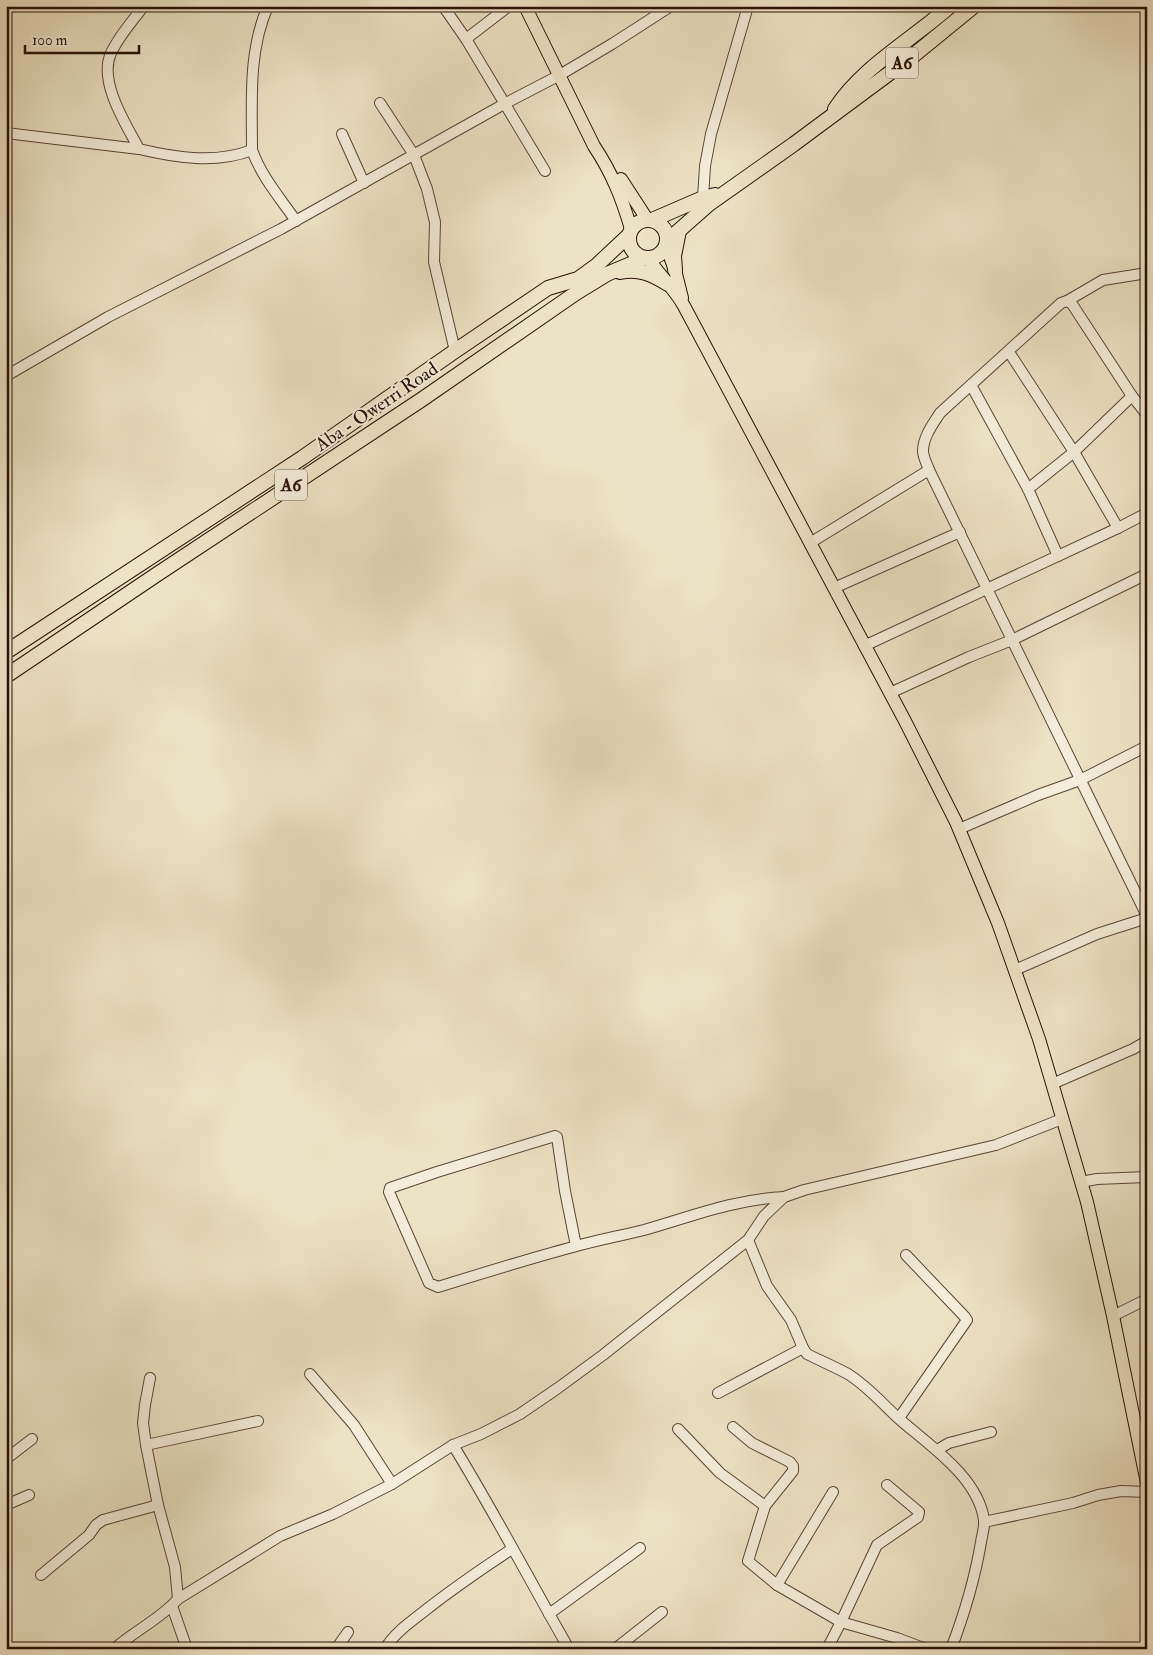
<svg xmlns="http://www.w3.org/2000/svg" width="1153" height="1655" font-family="'IM FELL Double Pica',serif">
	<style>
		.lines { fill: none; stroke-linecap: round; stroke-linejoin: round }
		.minor-casing { stroke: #594635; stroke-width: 12 }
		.major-casing { stroke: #281105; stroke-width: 14 }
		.highway-casing { stroke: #281105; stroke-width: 16 }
		.minor { stroke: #f3edd9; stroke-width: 10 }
		.major { stroke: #ece3c4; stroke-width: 12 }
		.highway { stroke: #ece3c4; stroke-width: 14 }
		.labels { text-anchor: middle; stroke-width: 4; stroke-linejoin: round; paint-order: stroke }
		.shield { fill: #f3edd9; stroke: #655345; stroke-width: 1 }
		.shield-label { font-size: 18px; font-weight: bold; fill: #281105 }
		.street-label { font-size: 19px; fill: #281105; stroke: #f3edd9 }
	</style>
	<rect width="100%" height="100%" fill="#ece3c4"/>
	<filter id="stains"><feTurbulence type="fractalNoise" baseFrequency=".004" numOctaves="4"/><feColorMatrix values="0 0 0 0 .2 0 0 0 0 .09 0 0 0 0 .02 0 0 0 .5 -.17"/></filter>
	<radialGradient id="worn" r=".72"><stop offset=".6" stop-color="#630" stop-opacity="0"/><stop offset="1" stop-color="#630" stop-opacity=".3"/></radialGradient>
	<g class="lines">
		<g class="minor-casing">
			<g id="minor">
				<path d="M144,6C132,21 119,36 111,53C98,82 126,124 139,149C177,158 216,164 252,150"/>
				<path d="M268,6C248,51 252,102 252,150C261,176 280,198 296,221"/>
				<path d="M443,6L466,39L545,171"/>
				<path d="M466,39L509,6"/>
				<path d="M380,103L414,155L427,189L435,222L434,262L455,351"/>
				<path d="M6,133L139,149"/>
				<path d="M342,134L364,183"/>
				<path d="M703,198L705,166L711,134L748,6"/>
				<path d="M1067,301L1103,280L1147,273"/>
				<path d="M1009,352L1074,452L1118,528"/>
				<path d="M6,376L108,317L281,229L506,103L558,76L612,44L671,6"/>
				<path d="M971,385L1028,489L1058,556"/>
				<path d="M929,470C927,464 923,457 923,451C923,437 933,424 940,413L1061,303L1067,301L1072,304L1132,396L1147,415"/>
				<path d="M1028,489L1074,452L1132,396"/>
				<path d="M810,543L929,470L1147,916"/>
				<path d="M834,588L960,532"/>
				<path d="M864,646L1118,528L1147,513"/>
				<path d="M890,693L969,657L1012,640L1147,574"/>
				<path d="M959,829L1038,795L1080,780L1147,746"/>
				<path d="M1015,970L1097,934L1147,918"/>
				<path d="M1052,1084L1133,1049L1147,1041"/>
				<path d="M1081,1182L1097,1179L1147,1177"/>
				<path d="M748,1240L767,1286L791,1320L803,1348L807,1354C821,1361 835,1367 848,1374C867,1386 881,1402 897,1417C927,1444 978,1476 984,1520C985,1527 982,1535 981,1542C975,1578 964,1615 951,1649"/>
				<path d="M576,1246L565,1191L557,1137L555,1136L437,1172L390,1188L389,1192L429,1283L438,1287C483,1273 528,1259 573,1247C597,1240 620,1236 644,1230C690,1217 735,1199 784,1197"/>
				<path d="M1113,1316L1147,1299"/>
				<path d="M310,1374L354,1425L392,1484"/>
				<path d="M150,1378L145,1405L143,1423L146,1445L158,1505L175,1567L178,1599"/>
				<path d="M718,1393L803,1348"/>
				<path d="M899,1418L967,1320L965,1317L906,1255"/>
				<path d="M733,1427L752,1443L790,1462L793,1466V1471L765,1506"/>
				<path d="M678,1429L720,1473L765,1506L748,1561L777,1585L841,1622L897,1638L926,1649"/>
				<path d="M146,1445L258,1421"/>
				<path d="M453,1445C494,1512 530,1581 569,1649"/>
				<path d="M937,1450L949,1443L991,1432"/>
				<path d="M6,1459L32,1439"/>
				<path d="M6,1505L29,1495"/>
				<path d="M984,1522L1073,1503L1098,1495L1121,1491L1147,1492"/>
				<path d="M41,1575L89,1535L96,1525L103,1520L158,1505"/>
				<path d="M777,1585L833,1492"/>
				<path d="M172,1606L187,1649"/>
				<path d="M549,1614L640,1548"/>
				<path d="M114,1649C133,1632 163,1617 178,1599L280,1536L333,1514L392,1484L453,1445L481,1434L520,1414L558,1388L603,1355L748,1240L764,1216L784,1197L804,1190L996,1145L1062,1119"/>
				<path d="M336,1649L348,1632"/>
				<path d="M385,1649C395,1632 412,1621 427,1609C454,1588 483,1568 512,1549"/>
				<path d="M615,1649L662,1612"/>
				<path d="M827,1649L841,1622L877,1545L918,1517L919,1512L887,1485"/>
			</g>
		</g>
		<g class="major-casing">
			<g id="major">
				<path d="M525,6L594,146C612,173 622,198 631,229"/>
				<path d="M621,179L647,219"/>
				<path d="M666,246L675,270L682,298"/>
				<path d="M648,258C659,275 674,288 684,306L905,721L956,822L998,923L1039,1039L1087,1202L1113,1316L1147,1483"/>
			</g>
		</g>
		<g class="highway-casing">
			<g id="highway">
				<path d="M835,109C863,66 912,40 950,6"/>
				<circle cx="648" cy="239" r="19"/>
				<path d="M652,220L703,198L715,195"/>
				<path d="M667,241L709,204L794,144L914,55L974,6"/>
				<path d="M675,270L674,256L679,231"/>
				<path d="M620,272C639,268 652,274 668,284"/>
				<path d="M6,652L302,458L455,351L548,288L578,279L596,266L629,235"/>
				<path d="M6,676L156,575L421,400L576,293L607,274L645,258"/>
			</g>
		</g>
		<use href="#minor" class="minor"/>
		<use href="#major" class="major"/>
		<use href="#highway" class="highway"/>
	</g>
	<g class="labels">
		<g class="shield">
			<rect x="886" y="47.5" width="32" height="31" rx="4"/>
			<rect x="275" y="469.5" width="32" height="31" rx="4"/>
		</g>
		<g class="shield-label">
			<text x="902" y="69">A6</text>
			<text x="291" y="491">A6</text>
		</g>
		<g class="street-label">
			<text transform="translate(376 406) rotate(-34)" y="7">Aba - Owerri Road</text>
		</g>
	</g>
	<rect width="1153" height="1655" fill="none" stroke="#ece3c4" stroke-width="25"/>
	<rect x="8" y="8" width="1138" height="1640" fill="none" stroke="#281105" stroke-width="2.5"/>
	<rect x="12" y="12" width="1128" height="1630" fill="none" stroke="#281105"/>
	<path d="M25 45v8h114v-8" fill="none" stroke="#281105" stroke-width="2.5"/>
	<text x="32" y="45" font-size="15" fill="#281105" stroke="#f3edd9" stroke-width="4" paint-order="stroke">100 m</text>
	<rect width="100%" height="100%" filter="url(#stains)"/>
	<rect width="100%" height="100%" fill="url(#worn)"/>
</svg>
